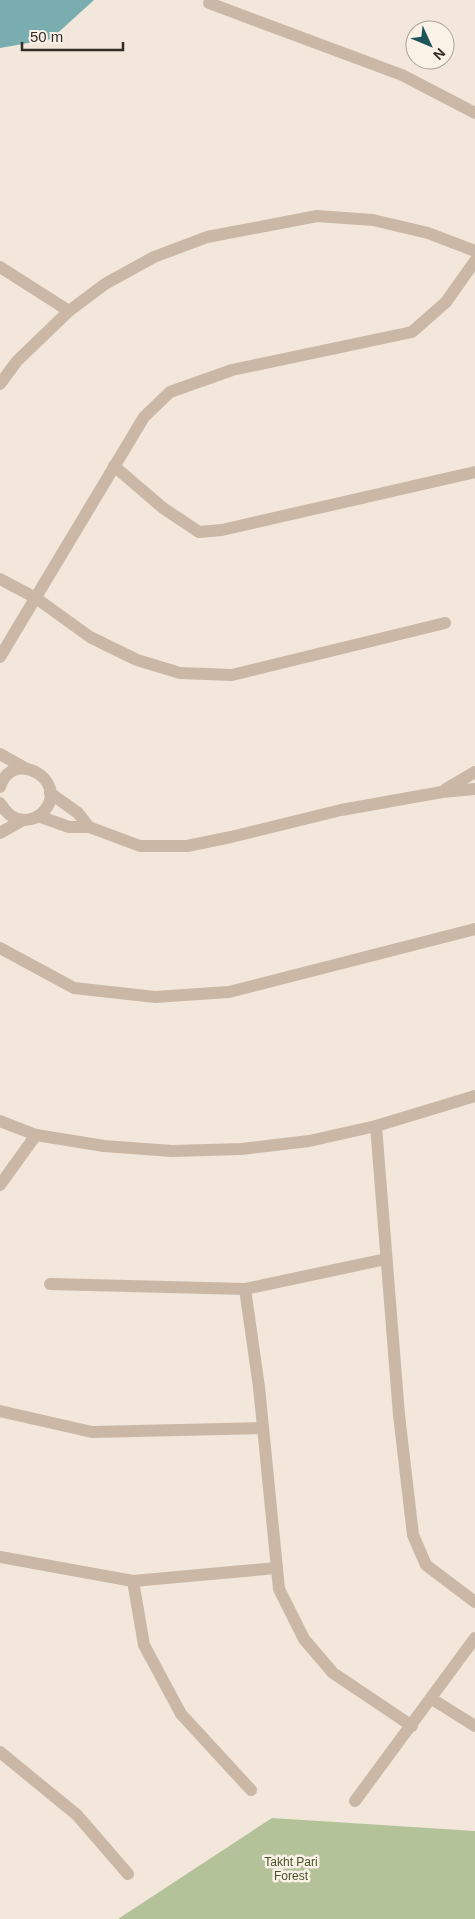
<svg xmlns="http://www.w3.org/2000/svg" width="475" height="1919" font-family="Arial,sans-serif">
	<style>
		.green { fill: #b4c29a }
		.water { fill: #79adb0 }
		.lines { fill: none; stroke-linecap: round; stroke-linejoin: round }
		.minor { stroke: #cbb7a6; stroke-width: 12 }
		.labels { text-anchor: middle; stroke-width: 5; stroke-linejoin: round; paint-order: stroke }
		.park-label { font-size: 12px; fill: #45552a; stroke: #faf1e7 }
	</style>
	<rect width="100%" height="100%" fill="#f2e7da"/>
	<path class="green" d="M272,1818L475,1831V1919H118Z"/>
	<path class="water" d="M0,0H94L51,39L0,48Z"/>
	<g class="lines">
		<g class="minor">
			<path d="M209,3L402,75L475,113"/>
			<path d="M0,267L69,311"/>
			<path d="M0,384L17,361L69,311L105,284L154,257L207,237L317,216L373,220L428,233L475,251"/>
			<path d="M114,466L163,508L199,532L222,530L475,472"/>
			<path d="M0,579L36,598L90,637L137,660L180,673L232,675L445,623"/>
			<path d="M0,657L144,417L170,392L232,370L412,332L446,302L475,261"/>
			<path d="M0,754L25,768"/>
			<path d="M0,787C12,747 69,780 45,810C40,816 32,820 24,820C13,820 6,813 0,803"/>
			<path d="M446,789L475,772"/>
			<path d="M50,793L78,813L89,827"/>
			<path d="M38,816L69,827H89L140,846H187L231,837L341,810L442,792L475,789"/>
			<path d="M0,833L23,820"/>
			<path d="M0,948L74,988L155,997L229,992L475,929"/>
			<path d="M0,1121L36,1135L104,1146L172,1151L241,1149L309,1141L376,1126L475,1096"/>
			<path d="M376,1126L399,1415L413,1535L426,1565L475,1602"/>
			<path d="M0,1185L36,1135"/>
			<path d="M50,1284L245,1289L386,1259"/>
			<path d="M245,1289L259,1387L279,1589L304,1639L333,1673L412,1726"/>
			<path d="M0,1411L92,1432L263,1428"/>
			<path d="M0,1557L133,1581L277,1568"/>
			<path d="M133,1581L144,1645L181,1714L251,1790"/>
			<path d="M432,1699L475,1726"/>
			<path d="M0,1752L77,1815L128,1874"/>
			<path d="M355,1801L475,1638"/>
		</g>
	</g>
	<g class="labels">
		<g class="park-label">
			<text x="291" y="1866">Takht Pari<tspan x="291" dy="14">Forest</tspan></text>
		</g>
	</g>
	<g transform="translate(430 45) rotate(134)"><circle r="24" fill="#faf1e7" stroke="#aca29a"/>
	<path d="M0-4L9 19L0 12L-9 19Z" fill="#1c5459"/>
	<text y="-8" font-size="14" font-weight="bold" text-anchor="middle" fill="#362c27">N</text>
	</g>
	<path d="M22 42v8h101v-8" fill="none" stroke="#362c27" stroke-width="2.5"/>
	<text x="30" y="42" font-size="15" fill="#362c27" stroke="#faf1e7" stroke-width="4" paint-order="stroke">50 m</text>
</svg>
